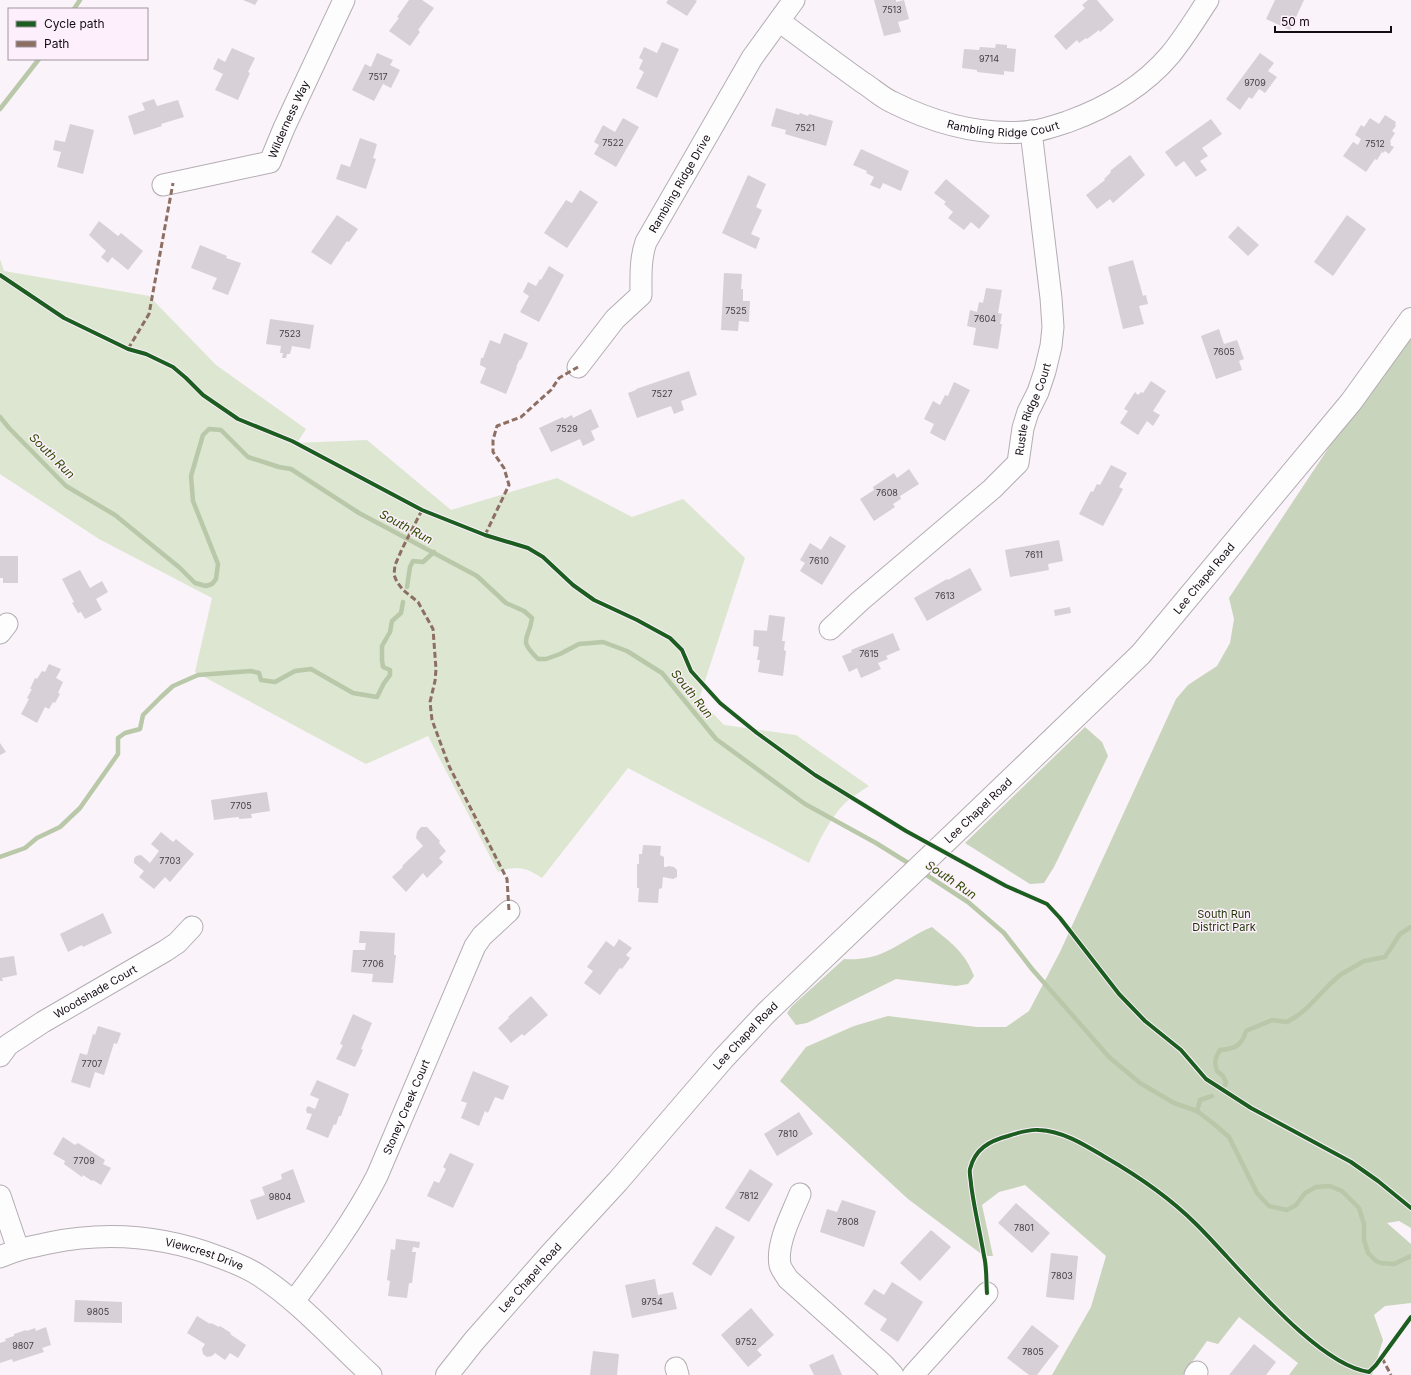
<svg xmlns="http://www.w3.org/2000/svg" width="1411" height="1375" font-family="Inter,sans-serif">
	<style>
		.green { fill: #dce6d1 }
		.forest { fill: #c8d4bc }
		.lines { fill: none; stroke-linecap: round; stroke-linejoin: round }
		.stream { stroke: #b8c8a8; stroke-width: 4.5 }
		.building { fill: #d7d0d6 }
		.minor-casing { stroke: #b4adb3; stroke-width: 23 }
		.major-casing { stroke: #b4adb3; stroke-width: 24 }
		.minor { stroke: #fefdfe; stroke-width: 21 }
		.major { stroke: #fefdfe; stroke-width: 22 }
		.quiet { stroke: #8d6e63; stroke-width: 3; stroke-dasharray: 6 3; stroke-linecap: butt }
		.cycleway-casing { stroke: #fdf0fc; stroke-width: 6 }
		.cycleway { stroke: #1b5e20; stroke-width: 4 }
		.labels { text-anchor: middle; stroke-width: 3; stroke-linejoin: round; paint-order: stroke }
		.number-label { font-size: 9px; fill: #443d44 }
		.street-label { font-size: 11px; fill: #130c13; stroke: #fdf0fc }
		.park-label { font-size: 11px; fill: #1c3300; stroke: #fdf0fc }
		.water-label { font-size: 12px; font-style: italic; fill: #2e4d02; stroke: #fdf0fc }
	</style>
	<rect width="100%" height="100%" fill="#faf3f9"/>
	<path class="green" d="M0,259L4,271L149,296L216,365L306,429L297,443L367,440L451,510L557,478L632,517L683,499L745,558L699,699L724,725L796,735L869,786C861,791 853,796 846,802C829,819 819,841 809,863L628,768L542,878C526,867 517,865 498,872L428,736L366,764L195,672L212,598L99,539L0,474Z"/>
	<g class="forest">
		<path d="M1411,329V1228L1399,1221L1387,1223L1411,1244V1303L1385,1306L1374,1315L1383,1340L1372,1375H1289L1298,1363L1239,1317L1218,1344L1207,1341L1183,1375H1052L1091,1307L1106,1256L1025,1185L999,1192L982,1205L993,1256H984L908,1199L780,1081L806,1047L854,1026L888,1016L977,1027H1006L1029,1011L1060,952L1176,699L1188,685L1217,666L1230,643L1234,619L1229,598L1351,414Z"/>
		<path d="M1085,727L1102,742L1108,756L1054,867L1044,883L1030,884L965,843Z"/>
		<path d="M932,927C951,943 965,952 974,976L968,984L956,986L896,979L807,1023L796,1025L787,1013L792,1006L844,959C858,960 873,958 885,952C901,945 916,933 932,927Z"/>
	</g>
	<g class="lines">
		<g class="stream">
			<path d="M74,9L80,0"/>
			<path d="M0,109L39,59"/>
			<path d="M0,417L9,428L66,486L115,515L180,568L195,583L206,586L212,584L216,579L218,564L193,501L191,476L203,435L209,429L221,430L248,457L279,467L291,469L359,513L477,576L506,603L524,611L532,618C529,641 517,638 538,659H546L560,654L579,644L603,642L627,651L662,673L716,739L805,804L876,843L913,866"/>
			<path d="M407,587L410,567L413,561L423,562L434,552"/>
			<path d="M0,857L25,848L37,838L60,827L80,808L118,754V738L125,733L140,729L143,715L161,697L173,686L198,675L251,671L259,673L261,680L275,682L295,671L311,669L353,693L377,697L384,683L390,675V670L383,667L382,660V646L390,632L392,621L401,613L403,602"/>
			<path d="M922,872L968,902L1004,933L1032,969L1109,1057L1140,1083L1174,1103L1197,1111L1214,1124L1229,1137L1257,1193L1269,1206L1287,1210L1296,1205L1305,1193L1316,1187L1330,1186L1342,1191L1359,1208L1364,1224V1240L1368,1253L1376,1261L1381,1263L1394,1264L1411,1256"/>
			<path d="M1225,1085L1226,1082L1223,1076L1217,1071C1214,1063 1215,1058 1220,1050C1234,1049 1242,1046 1246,1031L1272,1020L1287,1022L1297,1016L1307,1008L1330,984L1340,975L1364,961L1385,957L1400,934L1411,927"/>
			<path d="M1197,1111L1200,1100L1212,1096"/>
		</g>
	</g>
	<g class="building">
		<path d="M243,0H258L255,5Z"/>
		<path d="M409,0H422L434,8L418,30L420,32L410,46L389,31L399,18L397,17Z"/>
		<path d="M668,0H695L697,1L687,16L666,3Z"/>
		<path d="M874,0H896V2L904,0L909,19L898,22L901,32L884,36Z"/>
		<path d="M1088,0H1097L1114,20L1100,32L1099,30L1087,39L1086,38L1079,43L1077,40L1066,50L1054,36L1085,8L1082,5Z"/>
		<path d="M1275,0H1304L1290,30L1266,19Z"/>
		<path d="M662,42L679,49L657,98L636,88L644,72L639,69L643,60L639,58L644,47L657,53Z"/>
		<path d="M996,44L1007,45V48L1016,49L1014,72L1004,71V75L977,72V70L962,68L964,49L979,50L980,47L995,48Z"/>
		<path d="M232,48L255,58L248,72L250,73L238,100L215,90L223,74L213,69L218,58L225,62Z"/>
		<path d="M377,53L393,60L390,65L400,70L391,88L383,84L374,101L352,90L365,64L371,67Z"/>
		<path d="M1260,53L1274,63L1268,71L1277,77L1265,93L1259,89L1252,99L1249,97L1240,110L1226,99Z"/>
		<path d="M154,99L157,106L178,100L184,117L161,124L162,126L134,135L128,116L145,110L142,103Z"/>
		<path d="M776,108L799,115L800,113L808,116L809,114L833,121L826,146L785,134L786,130L771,126Z"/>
		<path d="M1385,115L1396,122L1395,124L1396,126L1392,131L1395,133L1390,141L1391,143L1390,145L1394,147L1389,154L1385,151L1383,153L1382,152L1377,160L1375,159L1366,172L1343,156L1353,142L1358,145L1361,139L1355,135L1361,125L1364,127L1370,118L1379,124Z"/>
		<path d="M623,118L639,127L616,167L594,154L599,145L594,142L603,125L615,132Z"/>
		<path d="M1211,119L1222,134L1202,148L1208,156L1200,161L1207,170L1196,177L1184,161L1176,167L1165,152Z"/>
		<path d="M70,124L94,130L83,174L57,167L61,152L53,150L55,140L65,142Z"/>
		<path d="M360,138L377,144L373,158L376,159L366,189L336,179L341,164L350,167Z"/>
		<path d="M861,149L909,171L901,191L883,183L880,189L870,185L874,177L866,173L867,171L853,165Z"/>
		<path d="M1130,155L1145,175L1113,203L1110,199L1097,209L1086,195L1105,180L1104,179L1111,172L1110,171Z"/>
		<path d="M748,175L766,184L756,207L762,210L751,234L760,238L756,249L722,233Z"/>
		<path d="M946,179L990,216L979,229L971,222L964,230L948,218L953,212L944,204L946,202L934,193Z"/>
		<path d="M580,190L598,202L567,248L544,233L566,200L572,203Z"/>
		<path d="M337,215L358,229L349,242L347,241L331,265L311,252Z"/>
		<path d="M1347,215L1366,229L1333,276L1314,262Z"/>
		<path d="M99,221L118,236L121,233L143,251L128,270L112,257L108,263L101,257L106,251L89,235Z"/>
		<path d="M1238,226L1259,245L1248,256L1228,237Z"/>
		<path d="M200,245L227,256L226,258L241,263L228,295L212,289L217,278L191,268Z"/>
		<path d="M1133,260L1143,296L1146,295L1148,304L1139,306L1144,324L1123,329L1108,267Z"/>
		<path d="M549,266L564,275L539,322L520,312L529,296L523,292L528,282L536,286L540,279L541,280Z"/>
		<path d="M724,273L742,274L741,289H743V301H750L749,322L739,321L738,331L721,330Z"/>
		<path d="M986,288L1002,290L998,313L1002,314L1000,324H1002L998,349L973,345L976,328L967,326L970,310L977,312L979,302L983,303Z"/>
		<path d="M270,319L314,325L310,349L292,346L290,354H287L286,358H282L283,353H280L281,346L266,344Z"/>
		<path d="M1219,329L1224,344L1237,340L1244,359L1239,361L1242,370L1216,379L1201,336Z"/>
		<path d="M504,333L528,343L521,360L520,359L516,367H517L506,394L480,383L486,368L480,365L481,358H483L490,340L500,344Z"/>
		<path d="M689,371L697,395L681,401L684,410L674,414L671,406L637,418L628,393L636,390V389Z"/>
		<path d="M1151,381L1166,391L1153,411L1160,415L1153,426L1147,421L1138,435L1120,423L1128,411L1124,409L1135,392L1138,395L1141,392L1143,393Z"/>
		<path d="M954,382L970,390L945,441L930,433L934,424L924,419L933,401L940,405L945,395L948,396Z"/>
		<path d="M591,409L599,427L591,431L595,440L583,446L580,439L551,452L539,428L563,417L564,419L572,415L573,418Z"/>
		<path d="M1111,465L1127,473L1119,487L1123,489L1103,526L1079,514L1091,491L1093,492L1097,484L1100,485Z"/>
		<path d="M909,469L919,484L900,496L901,499L893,504L895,507L874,521L860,499L874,490L873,487L894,473L897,478Z"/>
		<path d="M830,536L846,546L822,585L800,571L805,563L800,560L810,543L821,550Z"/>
		<path d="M1059,540L1063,561L1048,564L1049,570L1010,577L1005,550Z"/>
		<path d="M0,556H18V583H3V578H0Z"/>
		<path d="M970,568L982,590L927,621L914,598L947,579L948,580Z"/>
		<path d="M80,570L90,588L102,581L108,592L96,599L102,610L85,619L81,612L78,613L72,603L74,602L62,579Z"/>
		<path d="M1070,607L1071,613L1055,616L1054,610Z"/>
		<path d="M769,615L785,617L782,641H785L784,650L786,651L783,676L758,672L760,660H757L759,647L753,646L754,630L767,631Z"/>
		<path d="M893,633L900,650L886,656L888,659L878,663L881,669L861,678L857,668L849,672L842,656L852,652L851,650Z"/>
		<path d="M49,664L61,669L56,678L63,682L58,693L60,694L55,703L53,702L49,709L45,707L37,723L21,714L29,699L27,698L32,689H30L35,678L37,679L42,671L45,672Z"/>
		<path d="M0,743L6,752L0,755Z"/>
		<path d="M267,792L270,811L251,814L252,818L239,819V817L228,818L214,820L211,800Z"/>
		<path d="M421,827H427L440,841L439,843L446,851L439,858L443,862L427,878L423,873L406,892L392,877L403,867L402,866L423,846L416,838L417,832Z"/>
		<path d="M161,832L173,842L176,839L194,854L170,882L165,877L154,889L139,877L144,871L134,863V859L136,856L141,855L150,863L159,851L151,844Z"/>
		<path d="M643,845L661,846L660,855L664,857V867H667L668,866L674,867L677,870V877L673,879L663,877L662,888L659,889L658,903L638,902L639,888H637V864H639V854H642Z"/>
		<path d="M103,913L112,933L83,947L82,945L68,952L60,934Z"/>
		<path d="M360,931L395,933L394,955H396L393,983L372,982L373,974L351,972L353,950H365L366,943H359Z"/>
		<path d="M619,939L632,948L626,955L630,958L622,969L620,968L600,995L584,983L593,971L587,967L606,941L614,947Z"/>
		<path d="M14,956L17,975L2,978L3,981H0V958Z"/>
		<path d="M531,996L548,1015L524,1036L522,1034L511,1043L498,1028L509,1018L508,1017Z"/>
		<path d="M353,1014L372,1023L361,1049L363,1050L355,1067L336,1059L343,1045L340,1044Z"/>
		<path d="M98,1026L121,1033L117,1044L114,1043L104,1075L95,1072L90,1088L71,1082L80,1053L87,1055L93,1034L95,1035Z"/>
		<path d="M473,1071L509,1086L503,1100L495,1097L488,1113L485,1111L479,1126L461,1118L467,1103L461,1101Z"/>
		<path d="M317,1080L349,1094L341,1116H339L336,1125L334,1124L328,1138L306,1129L312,1114L307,1113L306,1109L308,1106L315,1109L319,1099L310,1095Z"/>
		<path d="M799,1112L813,1134L777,1156L764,1134Z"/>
		<path d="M63,1137L75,1145L78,1143L105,1160L103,1164L111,1168L101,1185L93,1180L92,1181L83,1175L82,1177L64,1164L65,1161L53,1154Z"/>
		<path d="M450,1153L474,1164L453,1208L427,1196L434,1181L439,1183L446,1169L443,1167Z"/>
		<path d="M293,1169L305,1202L257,1220L250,1200L265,1195L262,1187L282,1179L281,1174Z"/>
		<path d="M750,1169L773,1184L749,1222L725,1208Z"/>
		<path d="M842,1200L876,1211L864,1247L820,1232L827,1209L837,1212Z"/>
		<path d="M1016,1203L1050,1233L1032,1253L998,1223Z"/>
		<path d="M716,1226L735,1237L711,1276L692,1264Z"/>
		<path d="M931,1230L951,1247L920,1281L900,1263Z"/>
		<path d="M396,1239L420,1242L419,1248L413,1247L412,1252H416L412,1283H409L407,1298L388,1296L390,1281L387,1280L391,1249L395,1250Z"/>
		<path d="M1051,1253L1078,1256L1074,1300L1046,1297Z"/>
		<path d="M655,1279L658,1295L673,1292L677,1309L632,1318L625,1285Z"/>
		<path d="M892,1282L923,1302L898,1342L880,1330L887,1319L864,1304L874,1289L884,1295Z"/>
		<path d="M75,1300L122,1302V1323L74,1322Z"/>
		<path d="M751,1308L774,1335L757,1350L762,1355L748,1367L721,1335Z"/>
		<path d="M197,1316L210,1324L211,1323L219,1327L220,1326L231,1333L230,1334L246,1345L238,1358L230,1353L225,1360L215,1353L212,1356L207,1357L203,1354L202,1349L205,1344L187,1333Z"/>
		<path d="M1032,1325L1059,1346L1037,1375H1029L1007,1358Z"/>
		<path d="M46,1327L51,1345L42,1348L44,1352L13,1362L12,1359L0,1363V1343L6,1341L5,1339L14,1336V1334L26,1330L27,1331L35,1328L36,1331Z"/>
		<path d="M1254,1344L1276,1362L1266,1375H1229Z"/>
		<path d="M593,1351L619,1354L617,1375H590Z"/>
		<path d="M833,1354L842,1375H814L809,1365Z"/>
	</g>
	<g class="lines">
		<g class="minor-casing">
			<g id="minor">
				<path id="s1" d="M779,21C806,41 834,62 862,82C872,88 881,97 892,102C936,124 986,137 1035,131C1046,129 1057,125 1067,122C1106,108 1143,87 1170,55C1184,38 1196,18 1208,0"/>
				<path id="s2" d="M163,185L270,162L284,128L344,0"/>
				<path id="s3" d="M578,367L615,319L641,295C641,277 640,259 646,242L752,58L794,0"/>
				<path id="s4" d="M830,629L860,601L992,489L1018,463L1023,428L1028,412L1038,392L1045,371L1051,346L1053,327L1051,298L1031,131"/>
				<path d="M0,633L7,624"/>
				<path id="s5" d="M0,1056L8,1045L43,1022L165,951L177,943L192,927"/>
				<path d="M800,1194C792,1214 776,1243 780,1265C781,1269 785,1274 788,1279L883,1364L893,1375"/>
				<path d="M0,1196L18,1249"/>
				<path id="s6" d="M0,1257C18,1249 30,1247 49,1243C107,1231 164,1236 219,1257C233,1262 248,1268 260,1276C302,1304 334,1341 371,1375"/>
				<path id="s7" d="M294,1301C324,1261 354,1221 377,1176L475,946L482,936L509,911"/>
				<path d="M676,1368L678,1375"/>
				<path d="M913,1375L987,1293"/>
				<path d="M1195,1375L1197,1372"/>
			</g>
		</g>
		<g class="major-casing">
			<g id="major">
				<path id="s8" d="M447,1375L474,1341L548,1257L618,1181L723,1059L766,1013L961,827L1141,654L1351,402L1411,319"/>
			</g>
		</g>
		<use href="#minor" class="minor"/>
		<use href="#major" class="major"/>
		<g class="quiet">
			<path d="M128,349L149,314L173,183"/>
			<path d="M422,510L402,549L395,565L394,575L397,582L403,590L418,602L433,629L436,669L435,681L430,702L432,720L449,766L507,879L509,911"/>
			<path d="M485,535L509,485L504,468L493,452V440L497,426L521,417L551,390L559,378L578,367"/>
			<path d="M1382,1358L1391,1375"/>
		</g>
		<g class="cycleway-casing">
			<g id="cycleway">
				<path d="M0,275L64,318L128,349L146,354L173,367L186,378L203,395L238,419L292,441L422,510L485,535L528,548L543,557L573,585L594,600L637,620L670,638L682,650L691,671L720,703L757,733L815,775L906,831L1006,886L1047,904L1060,918L1119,994L1145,1021L1181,1050L1206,1079L1251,1108L1351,1162L1378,1181L1411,1208"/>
				<path d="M987,1293C986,1281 987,1268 984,1256C980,1232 974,1208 971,1184C971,1180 969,1173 970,1169C975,1149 989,1141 1008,1136C1017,1133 1029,1129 1039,1130C1063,1131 1085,1145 1105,1157C1138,1176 1169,1197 1196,1224C1236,1263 1315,1365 1369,1372L1376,1365L1411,1317"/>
			</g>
		</g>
		<use href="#cycleway" class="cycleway"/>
	</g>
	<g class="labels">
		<g class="number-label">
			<text x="892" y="13">7513</text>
			<text x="989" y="62">9714</text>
			<text x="378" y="80">7517</text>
			<text x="1255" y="86">9709</text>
			<text x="805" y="131">7521</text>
			<text x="613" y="146">7522</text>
			<text x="1375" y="147">7512</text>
			<text x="736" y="314">7525</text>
			<text x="985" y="322">7604</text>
			<text x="290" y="337">7523</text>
			<text x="1224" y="355">7605</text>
			<text x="662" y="397">7527</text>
			<text x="567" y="432">7529</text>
			<text x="887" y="496">7608</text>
			<text x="1034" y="558">7611</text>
			<text x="819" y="564">7610</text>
			<text x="945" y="599">7613</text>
			<text x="869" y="657">7615</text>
			<text x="241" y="809">7705</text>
			<text x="170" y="864">7703</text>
			<text x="373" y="967">7706</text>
			<text x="92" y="1067">7707</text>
			<text x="788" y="1137">7810</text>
			<text x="84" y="1164">7709</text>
			<text x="749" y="1199">7812</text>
			<text x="280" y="1200">9804</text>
			<text x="848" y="1225">7808</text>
			<text x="1024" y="1231">7801</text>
			<text x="1062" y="1279">7803</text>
			<text x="652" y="1305">9754</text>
			<text x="98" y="1315">9805</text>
			<text x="746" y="1345">9752</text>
			<text x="23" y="1349">9807</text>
			<text x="1033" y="1355">7805</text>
		</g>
		<g class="street-label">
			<text dy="4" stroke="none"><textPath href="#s2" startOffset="156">Wilderness Way</textPath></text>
			<text dy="4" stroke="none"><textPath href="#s1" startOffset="255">Rambling Ridge Court</textPath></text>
			<text dy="4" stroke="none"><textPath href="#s3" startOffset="217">Rambling Ridge Drive</textPath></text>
			<text dy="4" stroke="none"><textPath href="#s4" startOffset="307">Rustle Ridge Court</textPath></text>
			<text dy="4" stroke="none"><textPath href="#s8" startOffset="1100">Lee Chapel Road</textPath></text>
			<text dy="4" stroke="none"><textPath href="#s8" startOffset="776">Lee Chapel Road</textPath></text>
			<text dy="4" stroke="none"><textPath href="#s5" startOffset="116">Woodshade Court</textPath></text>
			<text dy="4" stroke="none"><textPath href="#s8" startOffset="452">Lee Chapel Road</textPath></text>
			<text dy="4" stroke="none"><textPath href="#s7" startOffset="225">Stoney Creek Court</textPath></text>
			<text dy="4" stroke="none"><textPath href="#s6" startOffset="209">Viewcrest Drive</textPath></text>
			<text dy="4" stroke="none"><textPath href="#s8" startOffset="128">Lee Chapel Road</textPath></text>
		</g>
		<g class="park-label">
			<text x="1224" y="918">South Run<tspan x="1224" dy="13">District Park</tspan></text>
		</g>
		<g class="water-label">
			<text transform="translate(52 456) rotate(45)" y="4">South Run</text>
			<text transform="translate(406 527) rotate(28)" y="4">South Run</text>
			<text transform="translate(692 694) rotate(51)" y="4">South Run</text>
			<text transform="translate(951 880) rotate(34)" y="4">South Run</text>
		</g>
	</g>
	<rect x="8" y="8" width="140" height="52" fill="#fdf0fc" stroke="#9f959f"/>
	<rect x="16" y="21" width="20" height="6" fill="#1b5e20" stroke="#9f959f"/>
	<text x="44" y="28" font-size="12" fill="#130c13">Cycle path</text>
	<rect x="16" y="41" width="20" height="6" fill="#8d6e63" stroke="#9f959f"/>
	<text x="44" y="48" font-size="12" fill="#130c13">Path</text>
	<path d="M1275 26v6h116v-6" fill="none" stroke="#130c13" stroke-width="2"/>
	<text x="1281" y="26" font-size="12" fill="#130c13" stroke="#fdf0fc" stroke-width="3" paint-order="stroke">50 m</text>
</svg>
